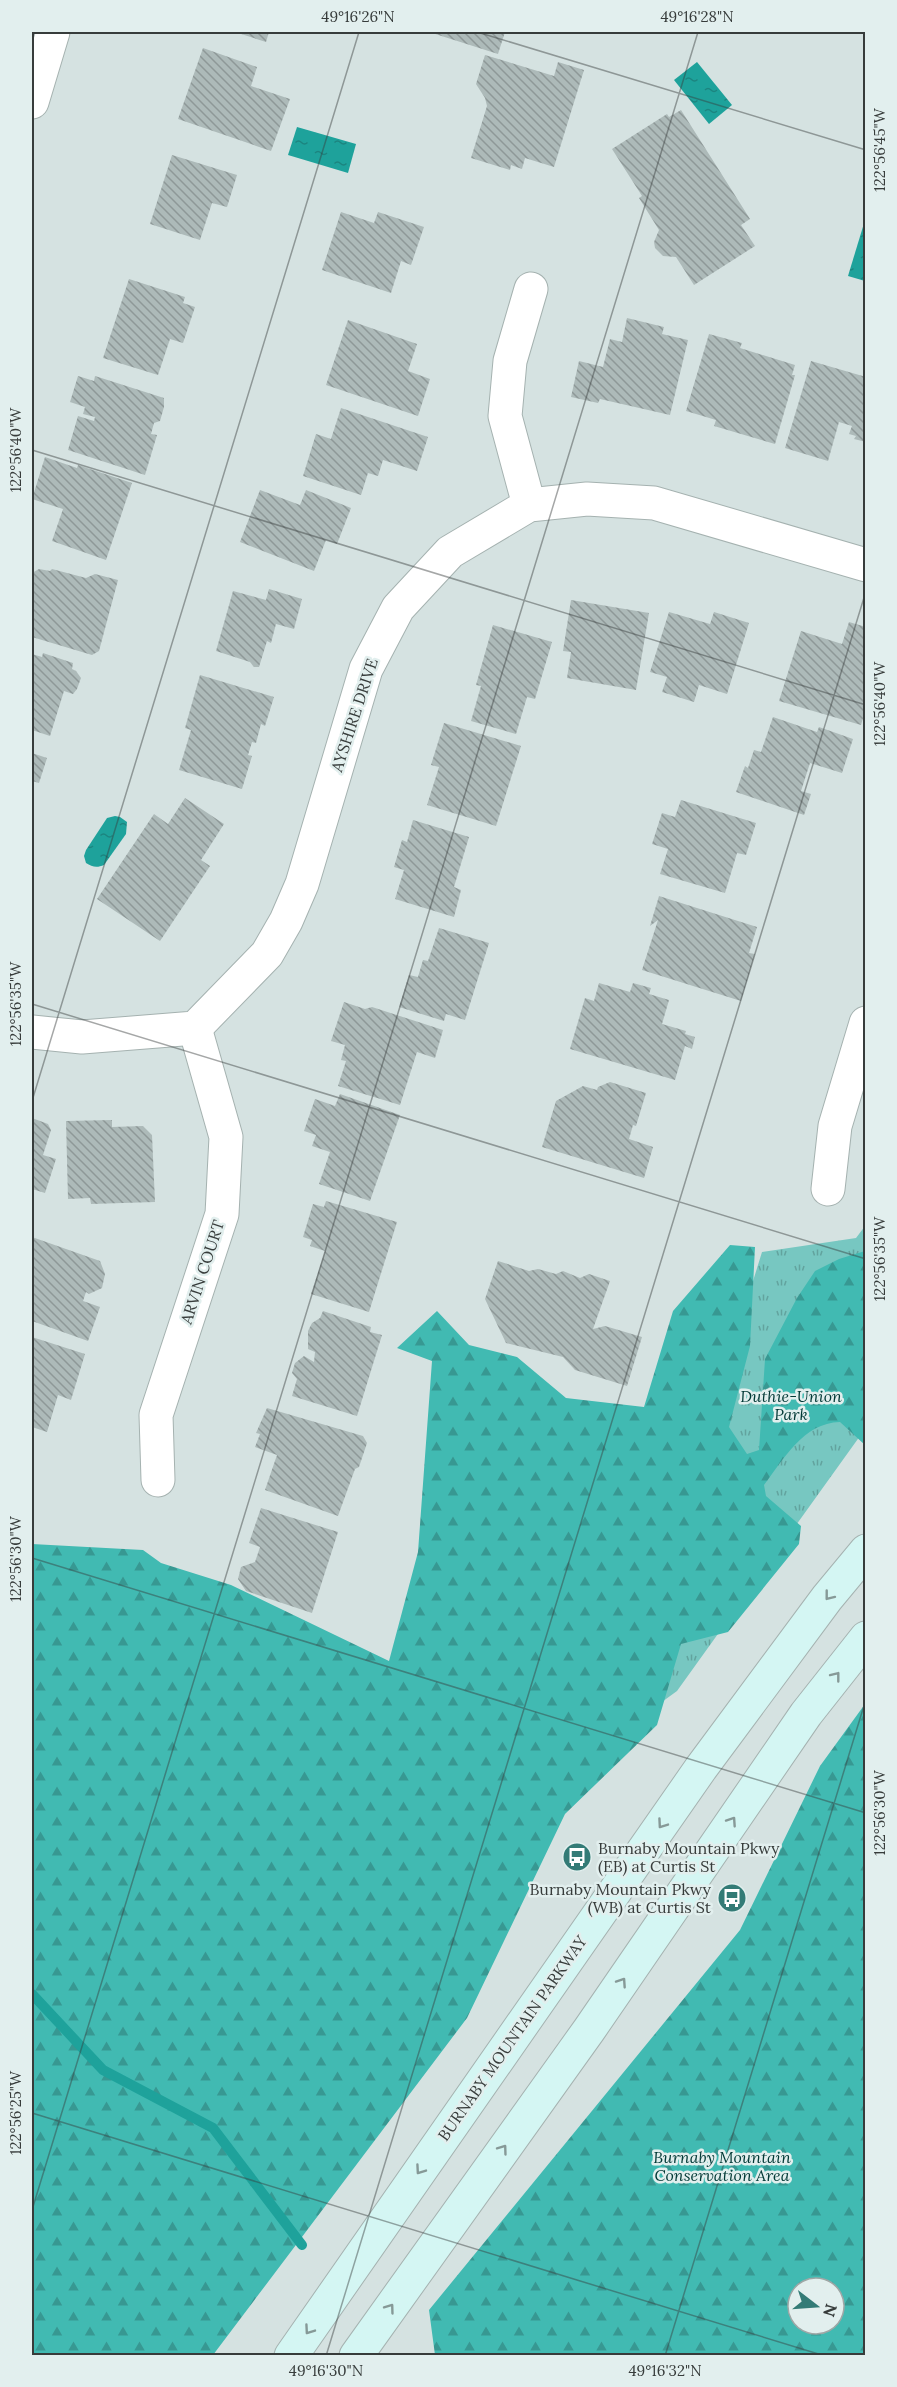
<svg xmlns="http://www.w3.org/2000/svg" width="897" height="2387" font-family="Lora,serif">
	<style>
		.grass { fill: url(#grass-tufts) }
		.forest { fill: url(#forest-firs); fill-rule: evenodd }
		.water { fill: url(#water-ripples) }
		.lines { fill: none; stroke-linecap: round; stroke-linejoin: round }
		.stream { stroke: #1ea29b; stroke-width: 10 }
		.building { fill: url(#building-back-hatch) }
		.street-casing { stroke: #a5b2b0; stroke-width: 35 }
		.secondary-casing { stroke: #a5b2b0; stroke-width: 35 }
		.street { stroke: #fff; stroke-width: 33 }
		.secondary { stroke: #d4f6f3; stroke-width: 33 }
		.oneway { stroke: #869997 }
		.ticks { fill: none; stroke: #373c3b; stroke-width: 1.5; stroke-opacity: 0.45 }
		.labels { text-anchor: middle; stroke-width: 5; stroke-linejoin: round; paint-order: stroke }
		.street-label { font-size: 16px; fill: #373c3b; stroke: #e2efee }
		.park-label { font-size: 16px; font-style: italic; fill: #003835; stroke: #e2efee }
		.poi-label { font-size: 16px; fill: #373c3b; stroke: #e2efee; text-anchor: start }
		.neatline { fill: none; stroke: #373c3b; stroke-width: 2 }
		.ticks-label { font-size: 15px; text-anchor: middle; fill: #373c3b }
	</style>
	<defs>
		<pattern id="grass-tufts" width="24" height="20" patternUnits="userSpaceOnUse" patternTransform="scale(1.5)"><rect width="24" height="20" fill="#77c7c1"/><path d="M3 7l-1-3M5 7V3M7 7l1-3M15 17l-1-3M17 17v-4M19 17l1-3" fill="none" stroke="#62a39e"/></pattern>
		<pattern id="forest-firs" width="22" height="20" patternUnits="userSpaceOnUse" patternTransform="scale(1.5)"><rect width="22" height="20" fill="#41bab2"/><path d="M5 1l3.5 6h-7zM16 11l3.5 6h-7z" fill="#379892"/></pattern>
		<pattern id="water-ripples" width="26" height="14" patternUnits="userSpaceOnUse" patternTransform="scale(1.5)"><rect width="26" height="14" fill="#1ea29b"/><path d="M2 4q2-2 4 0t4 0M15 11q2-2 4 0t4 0" fill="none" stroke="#1b8580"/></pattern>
		<pattern id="building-back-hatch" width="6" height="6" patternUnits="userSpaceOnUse" patternTransform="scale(1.5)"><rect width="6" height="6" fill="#adbab9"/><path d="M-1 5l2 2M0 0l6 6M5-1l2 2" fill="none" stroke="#8e9898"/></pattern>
	</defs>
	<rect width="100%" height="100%" fill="#d5e2e1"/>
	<path class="grass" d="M865,1226V1431L860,1436L677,1691L644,1715L682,1511L762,1252L856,1238Z"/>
	<g class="forest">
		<path d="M730,1245L755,1247L750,1346L729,1427L747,1454L759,1450L765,1359L797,1298L815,1271L839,1259L865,1251V1445L840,1422C803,1423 784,1459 764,1485L766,1496L801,1526L799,1544L728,1632L681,1644L657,1725L565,1814L467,2018L213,2355H32V1544L143,1550L161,1563L231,1585L389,1661L418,1552L432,1361L397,1348L437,1311L469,1345L517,1357L566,1398L644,1407L673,1311Z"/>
		<path d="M865,1704V2355H435L429,2310L740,1930L820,1766ZM798,2288H834V2324H798Z"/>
	</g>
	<g class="water">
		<path d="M697,62L732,105L709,124L674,80Z"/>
		<path d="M297,127L356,144L348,173L288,155Z"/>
		<path d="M865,220H866L865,281L848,276Z"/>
		<path d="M115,816L120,817L127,822L126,834L104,865C97,868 92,867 86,863L84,856L86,850L107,818Z"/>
	</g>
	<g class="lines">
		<path class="stream" d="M32,1994L103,2070L213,2128L302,2245"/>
	</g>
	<g class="building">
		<path d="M235,32H269L266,42Z"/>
		<path d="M429,32H505L498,54Z"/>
		<path d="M203,48L257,67L251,86L290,99L271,151L178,119Z"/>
		<path d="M485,55L554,76L558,62L584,70L554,167L525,158L522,169L511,165L510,170L471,158L487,106L485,98L476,84Z"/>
		<path d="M681,110L750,219L741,225L755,246L694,285L676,257L663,256L655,248L654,242L659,230L639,198L642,196L612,149L667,114L669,117Z"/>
		<path d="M172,155L237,175L227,207L212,203L200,240L150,224Z"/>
		<path d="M341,212L374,223L378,212L424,227L411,265L401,261L391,293L322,270Z"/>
		<path d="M129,279L185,297L183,303L195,307L183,343L170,339L158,375L103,358Z"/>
		<path d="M627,318L664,327L662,334L688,340L670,415L600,399L598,403L571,397L579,361L603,367L610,339L622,342Z"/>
		<path d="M348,320L417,344L408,371L430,379L418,416L326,385Z"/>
		<path d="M709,334L742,343L740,348L795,365L792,375H795L775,444L714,426L716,420L686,411Z"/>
		<path d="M811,361L866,377V442L854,439L856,436L849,434L852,426L839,422L828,461L785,448Z"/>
		<path d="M78,376L94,381L95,376L164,398V407L160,421L154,423L151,434L157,435L145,475L68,450L78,416L94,421L95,417L83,414L85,407L70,402Z"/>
		<path d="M341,408L428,437L417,471L383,460L378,476L368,473L361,495L303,476L316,434L331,439Z"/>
		<path d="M45,457L77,468L78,465L132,483L106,560L52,541L63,509L32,499Z"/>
		<path d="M260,490L300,505L306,490L351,508L337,544L326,540L314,571L240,542Z"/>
		<path d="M39,569L50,571L52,569L86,578L95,574L118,580L99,651L92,655L32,637V573Z"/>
		<path d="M269,589L302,599L294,629L276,624L271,643L267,641L259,667H254L250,662L216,651L233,591L266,600Z"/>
		<path d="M571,600L649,613L636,690L567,678L571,652L563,651Z"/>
		<path d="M669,612L710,624L714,612L749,623L727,694L699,685L694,702L662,692L667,677L650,672Z"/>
		<path d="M849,622L866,627V708L861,725L779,701L801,631L842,644Z"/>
		<path d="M493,625L552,642L535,699L527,697L516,734L471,721L481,686L476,685Z"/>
		<path d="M43,653L73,663L72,669L76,671L81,678L77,689L73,694L64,691L50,736L32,730V654L42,657Z"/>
		<path d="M200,675L274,697L265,726L261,724L256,743L252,742L248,755L252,756L242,789L179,770L191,730L185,728Z"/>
		<path d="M773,717L817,732L819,727L853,739L842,773L810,763L801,791L811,794L804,815L736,792L745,766L748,768L754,750L761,752Z"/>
		<path d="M444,723L521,746L496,826L427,805L439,767L431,765Z"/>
		<path d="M32,753L47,758L39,783L32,781Z"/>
		<path d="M185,798L224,824L201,860L210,866L160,941L97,899L154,814L168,824Z"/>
		<path d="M681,800L756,823L746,855L737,853L725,893L660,874L668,849L652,844L662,813L675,817Z"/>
		<path d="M413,820L469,837L454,887L461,890L454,917L395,899L404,870L394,867L402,840L407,842Z"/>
		<path d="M659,896L757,927L749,953L755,954L741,1001L642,970L658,920L650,926Z"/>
		<path d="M439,928L489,943L465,1020L446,1014L444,1021L399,1007L409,975L418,977L423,960L428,961Z"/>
		<path d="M599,983L630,992L633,983L651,988L649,994L669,1000L662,1024L686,1031L685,1034L695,1037L692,1049L685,1046L675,1080L570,1049L585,998L594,1001Z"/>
		<path d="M344,1002L365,1009L372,1007L443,1030L435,1058L417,1052L400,1105L338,1086L346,1061L341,1060L345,1045L331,1041Z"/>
		<path d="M610,1082L646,1093L636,1126L633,1125L629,1139L653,1147L644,1178L542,1147L556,1101L583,1086L597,1090L598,1087Z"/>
		<path d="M340,1094L400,1115L370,1201L319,1184L330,1152L312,1146L316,1135L304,1131L315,1099L335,1106Z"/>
		<path d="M32,1118L48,1124L51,1130L43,1155L56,1159L45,1193L32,1189Z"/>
		<path d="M112,1120V1127L143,1126L152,1135L155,1202L91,1204L90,1198L68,1199L66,1121Z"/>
		<path d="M326,1201L397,1222L369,1312L311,1294L325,1251L310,1246L312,1240L303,1237L313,1204L324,1207Z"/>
		<path d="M32,1237L100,1261L105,1274L102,1288L89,1294L86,1292L83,1301L100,1307L88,1341L32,1321Z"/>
		<path d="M498,1261L529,1271L538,1269L556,1274L563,1271L580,1278L589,1274L610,1281L593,1329L605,1326L642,1337L627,1386L575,1370L563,1357L506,1343L485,1299Z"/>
		<path d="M323,1311L371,1327L370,1332L382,1335L357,1416L292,1396L297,1379L292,1373L295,1363L304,1356L314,1362L315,1352L308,1349V1331L312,1323L320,1318Z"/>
		<path d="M32,1337L85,1354L71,1400L58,1395L47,1432L32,1427Z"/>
		<path d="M267,1408L363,1436L367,1443L359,1467L355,1469L338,1516L265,1490L277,1455L255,1447L260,1434L256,1433Z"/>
		<path d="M261,1508L338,1532L312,1613L246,1591L238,1579L241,1567L255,1562L260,1547L249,1543Z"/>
	</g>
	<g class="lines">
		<g class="street-casing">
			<g id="street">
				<path d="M32,102L53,32"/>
				<path d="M529,505L505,416L510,361L531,289"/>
				<path d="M32,1032L82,1037L195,1028L267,954L286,921L302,884L366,669L398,608L450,552L529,505L587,499L654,503L866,565"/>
				<path d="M828,1189L835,1126L866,1023"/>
				<path d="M158,1480L156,1415L222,1214L226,1137L195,1028"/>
			</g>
		</g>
		<g class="secondary-casing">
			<g id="secondary">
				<path d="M291,2356L701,1768L827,1598L866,1551"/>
				<path d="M356,2356L589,2030L806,1714L866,1638"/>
			</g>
		</g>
		<use href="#street" class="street"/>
		<use href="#secondary" class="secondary"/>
	</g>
	<defs><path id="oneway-chevron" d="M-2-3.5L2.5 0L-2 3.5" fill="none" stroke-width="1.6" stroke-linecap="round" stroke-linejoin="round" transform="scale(1.5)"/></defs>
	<g class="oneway">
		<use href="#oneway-chevron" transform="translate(829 1596) rotate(128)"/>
		<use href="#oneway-chevron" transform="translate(836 1676) rotate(-52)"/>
		<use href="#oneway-chevron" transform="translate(732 1821) rotate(-56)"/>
		<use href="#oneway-chevron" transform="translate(662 1824) rotate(125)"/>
		<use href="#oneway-chevron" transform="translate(622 1982) rotate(-56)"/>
		<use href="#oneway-chevron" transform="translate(503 2149) rotate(-54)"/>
		<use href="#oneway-chevron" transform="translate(420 2170) rotate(125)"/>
		<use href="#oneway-chevron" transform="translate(390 2308) rotate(-54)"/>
		<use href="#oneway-chevron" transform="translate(309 2330) rotate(125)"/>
	</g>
	<path class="ticks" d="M477,32L866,150M32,450L866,705M32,1004L866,1259M32,1101L359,32M32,1558L866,1813M32,2113L825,2356M32,2210L698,32M326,2356L866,591M665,2356L866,1699"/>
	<defs>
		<g id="bus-disc" transform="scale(1.5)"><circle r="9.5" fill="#337b76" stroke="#e2efee"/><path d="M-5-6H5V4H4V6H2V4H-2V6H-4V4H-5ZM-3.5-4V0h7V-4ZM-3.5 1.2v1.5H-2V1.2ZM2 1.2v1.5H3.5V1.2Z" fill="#fff"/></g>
	</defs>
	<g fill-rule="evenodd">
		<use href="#bus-disc" x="577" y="1857"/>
		<use href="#bus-disc" x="732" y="1898"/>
	</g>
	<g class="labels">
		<g class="street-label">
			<text transform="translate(354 715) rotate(-72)" y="6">AYSHIRE DRIVE</text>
			<text transform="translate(202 1272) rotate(-72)" y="6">ARVIN COURT</text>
			<text transform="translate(512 2038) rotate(-55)" y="6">BURNABY MOUNTAIN PARKWAY</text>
		</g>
		<g class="park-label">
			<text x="791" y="1402">Duthie-Union<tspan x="791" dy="18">Park</tspan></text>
			<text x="722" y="2163">Burnaby Mountain<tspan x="722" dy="18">Conservation Area</tspan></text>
		</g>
		<g class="poi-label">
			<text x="598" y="1854">Burnaby Mountain Pkwy<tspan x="598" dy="18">(EB) at Curtis St</tspan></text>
			<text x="711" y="1895" text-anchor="end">Burnaby Mountain Pkwy<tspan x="711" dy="18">(WB) at Curtis St</tspan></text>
		</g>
	</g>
	<rect width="897" height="2387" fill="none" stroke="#e2efee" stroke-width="66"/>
	<g transform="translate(816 2306) rotate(107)"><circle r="28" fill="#e2efee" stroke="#9ea7a6" stroke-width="1.5"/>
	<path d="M0-4.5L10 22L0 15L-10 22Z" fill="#337b76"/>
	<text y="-9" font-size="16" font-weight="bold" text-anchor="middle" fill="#373c3b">N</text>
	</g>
	<rect x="33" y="33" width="831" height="2321" class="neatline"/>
	<g class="ticks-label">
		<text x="358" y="22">49°16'26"N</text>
		<text x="697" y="22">49°16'28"N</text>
		<text transform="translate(880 150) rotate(-90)" y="5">122°56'45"W</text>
		<text transform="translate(16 450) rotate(-90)" y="5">122°56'40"W</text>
		<text transform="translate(880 704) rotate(-90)" y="5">122°56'40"W</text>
		<text transform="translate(16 1004) rotate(-90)" y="5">122°56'35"W</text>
		<text transform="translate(880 1259) rotate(-90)" y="5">122°56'35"W</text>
		<text transform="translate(16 1559) rotate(-90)" y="5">122°56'30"W</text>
		<text transform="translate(880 1813) rotate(-90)" y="5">122°56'30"W</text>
		<text transform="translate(16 2113) rotate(-90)" y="5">122°56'25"W</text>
		<text x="326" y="2376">49°16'30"N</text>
		<text x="665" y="2376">49°16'32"N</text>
	</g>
</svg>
